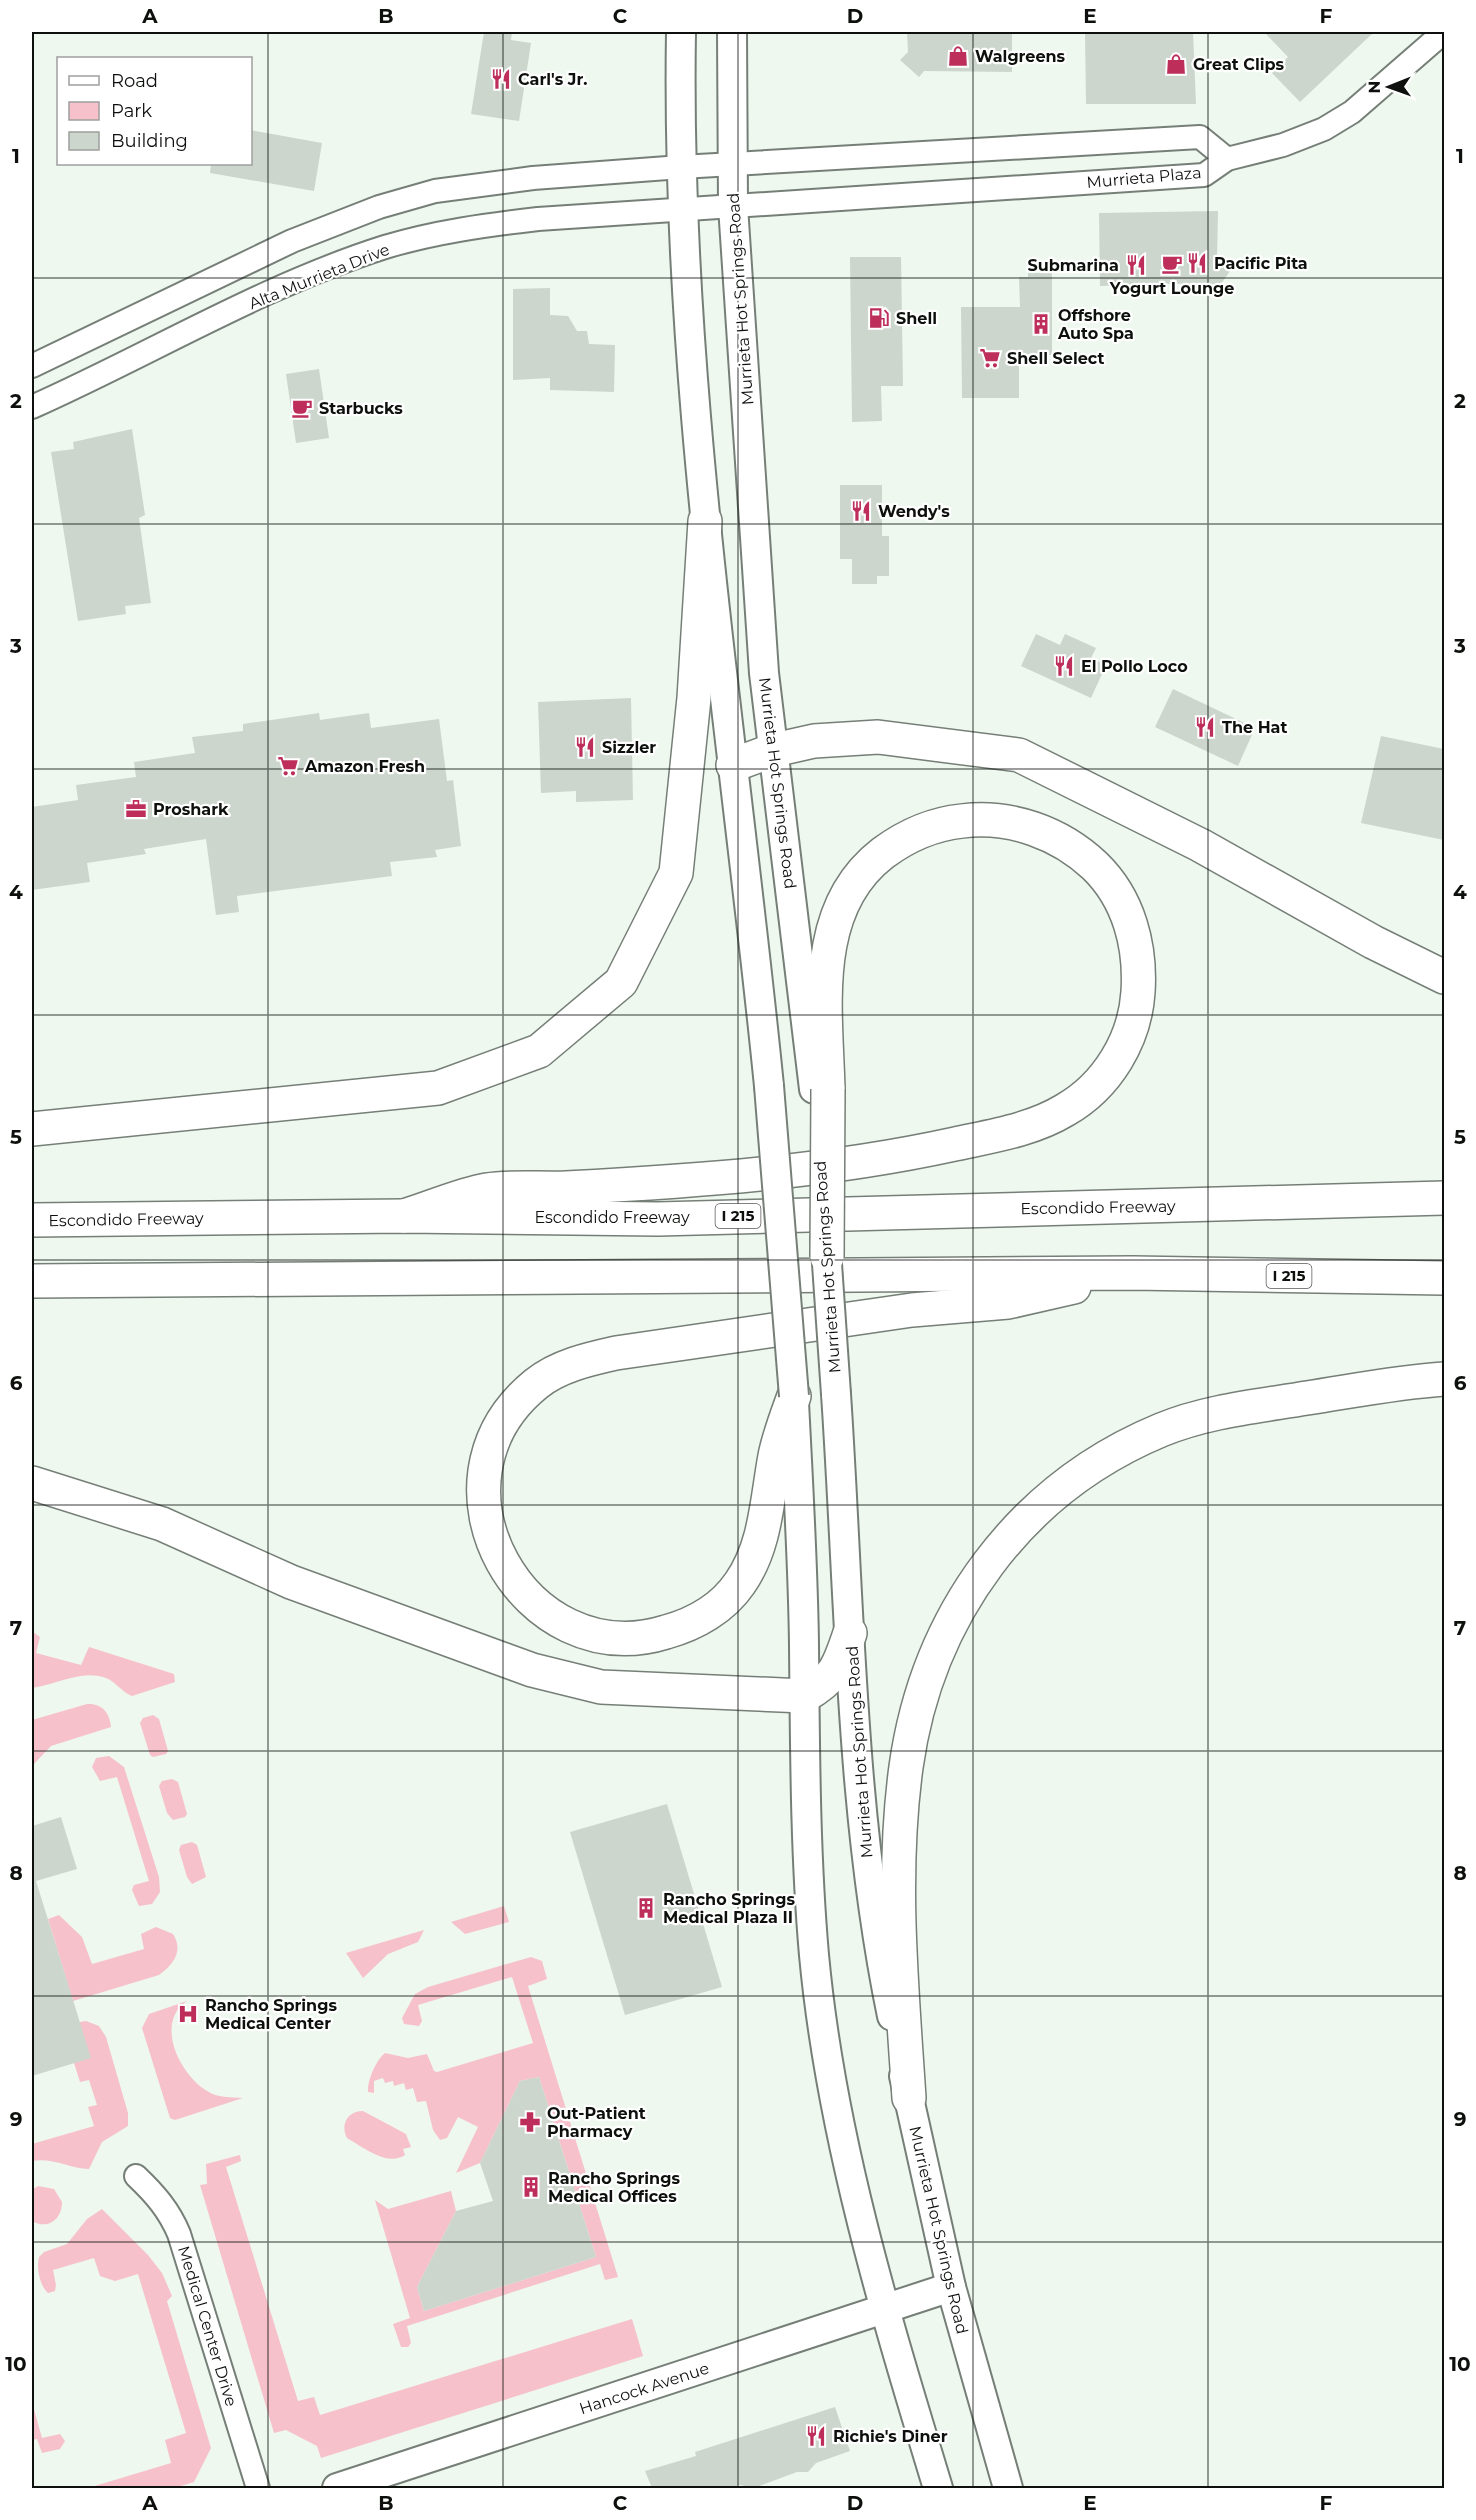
<svg xmlns="http://www.w3.org/2000/svg" width="1476" height="2520" font-family="Montserrat,sans-serif">
	<style>
		.green { fill: #f6c1ca }
		.building { fill: #ccd6cd }
		.lines { fill: none; stroke-linecap: round; stroke-linejoin: round }
		.minor-casing { stroke: #767f77; stroke-width: 26 }
		.major-casing { stroke: #767f77; stroke-width: 32 }
		.highway-casing { stroke: #767f77; stroke-width: 36 }
		.minor { stroke: #fff; stroke-width: 22 }
		.major { stroke: #fff; stroke-width: 28 }
		.highway { stroke: #fff; stroke-width: 33 }
		.major-bridge-casing { stroke: #767f77; stroke-width: 32; stroke-linecap: butt }
		.highway-bridge-casing { stroke: #767f77; stroke-width: 36; stroke-linecap: butt }
		.major-bridge { stroke: #fff; stroke-width: 28 }
		.highway-bridge { stroke: #fff; stroke-width: 33 }
		.grid { fill: none; stroke: #0d100d; stroke-width: 1.5; stroke-opacity: 0.55 }
		.labels { text-anchor: middle; stroke-width: 4.5; stroke-linejoin: round; paint-order: stroke }
		.shield { fill: #fff; stroke: #565856; stroke-width: 1.5 }
		.shield-label { font-size: 15px; font-weight: bold; fill: #0d100d }
		.poi-label { font-size: 16px; font-weight: bold; fill: #0d100d; stroke: #fff; text-anchor: start }
		.street-label { font-size: 16px; fill: #0d100d; stroke: #fff }
		.neatline { fill: none; stroke: #0d100d; stroke-width: 2 }
		.grid-label { font-size: 20px; text-anchor: middle; font-weight: bold; fill: #0d100d }
	</style>
	<rect width="100%" height="100%" fill="#eef8ef"/>
	<g class="green">
		<path d="M32,1631L40,1637L36,1653L81,1665L89,1647L174,1674L175,1682L132,1696C123,1693 116,1682 106,1678C82,1669 55,1685 32,1688Z"/>
		<path d="M87,1704C102,1703 110,1713 111,1727L51,1746L32,1766V1720Z"/>
		<path d="M153,1715L159,1719L168,1751L166,1754L153,1757L150,1755L140,1723L143,1718Z"/>
		<path d="M109,1756L124,1767L159,1877L160,1892L152,1904L139,1906L132,1890L134,1885L149,1881L117,1777L100,1781L92,1767L96,1758Z"/>
		<path d="M172,1779L178,1782L187,1814L185,1817L173,1820L167,1813L159,1786L162,1781Z"/>
		<path d="M192,1842L197,1845L206,1877L192,1884L187,1877L179,1850L181,1845Z"/>
		<path d="M504,1906L509,1922L465,1934L451,1922Z"/>
		<path d="M59,1915L82,1937L92,1964L144,1949L141,1934L156,1927L173,1934C184,1951 173,1965 159,1975L73,2001L48,1919Z"/>
		<path d="M424,1930L418,1942L388,1954L363,1978L346,1953Z"/>
		<path d="M531,1957L542,1961L547,1979L528,1986L618,2277L605,2280L600,2264L407,2326L411,2343L408,2347H401L393,2324L410,2318L375,2200L388,2209L451,2191L456,2211L417,2287L424,2311L596,2257L539,2077L520,2081L480,2163L456,2173L478,2127L458,2117L447,2138L440,2140L433,2130L426,2101L417,2102L413,2088L406,2090L404,2083L394,2086L393,2081L385,2083L383,2078L374,2081V2093L368,2092C367,2081 376,2060 385,2053L408,2058L427,2054L434,2071L437,2072L533,2043L512,1977L418,2005L422,2021L419,2026L404,2024L402,2018L415,1994L428,1987Z"/>
		<path d="M187,2001C154,2023 180,2075 207,2091C217,2098 231,2097 243,2098L175,2120L170,2118L142,2028L149,2014Z"/>
		<path d="M86,2021L99,2026L106,2037L128,2113V2126L102,2142L89,2169C69,2168 51,2157 32,2161V2144L94,2126L88,2107L97,2105L89,2080L80,2082L74,2063L80,2022Z"/>
		<path d="M363,2111L406,2134L411,2147L403,2149L405,2155C387,2167 363,2147 347,2138C340,2124 348,2111 363,2111Z"/>
		<path d="M240,2155L241,2161L226,2167L298,2401L314,2397L320,2415L632,2319L643,2356L321,2458L317,2446L286,2430L274,2433L200,2185L207,2184L206,2164Z"/>
		<path d="M38,2186L54,2189L62,2202C62,2220 47,2230 32,2221V2190Z"/>
		<path d="M102,2209L148,2255L162,2273L172,2296L167,2301L211,2448L194,2482L174,2488H88L171,2463L165,2440L186,2433L138,2274L115,2281L100,2276L94,2258L53,2270L56,2285L55,2291L48,2293C40,2286 36,2268 39,2257L44,2252L67,2244L87,2219Z"/>
		<path d="M32,2402L42,2438L60,2434L65,2441L60,2449L42,2453L37,2439L32,2440Z"/>
	</g>
	<g class="building">
		<path d="M484,32L512,33L511,40L531,43L519,121L471,114Z"/>
		<path d="M907,32H1012V72L924,71L919,77L900,60L908,52Z"/>
		<path d="M1193,32L1196,104H1086L1085,33Z"/>
		<path d="M1264,32H1374L1300,102L1272,73L1288,57Z"/>
		<path d="M250,130L322,143L314,191L210,173L211,164H250Z"/>
		<path d="M1218,211L1217,259L1230,271L1216,291L1206,283L1100,286L1099,213Z"/>
		<path d="M850,257H901L903,386H881L882,421L852,422Z"/>
		<path d="M1028,273H1052V355H1019V398H962L961,307H1020L1019,277H1028Z"/>
		<path d="M550,288V315L568,316L577,331H587L589,344L615,345L614,392L550,390V378L513,380V289Z"/>
		<path d="M319,369L329,438L296,443L286,374Z"/>
		<path d="M132,429L145,515L139,518L151,603L125,606L126,614L78,621L51,452L74,449L73,442Z"/>
		<path d="M840,485H882V536H889V576H877V584H852V559H840Z"/>
		<path d="M1036,634L1060,645L1065,634L1096,648L1091,658L1106,665L1091,698L1021,666Z"/>
		<path d="M1173,689L1255,728L1238,766L1155,727Z"/>
		<path d="M631,698L633,800L576,802V791L541,793L538,702Z"/>
		<path d="M319,713L320,720L369,713L371,728L439,719L447,781L453,780L461,846L435,850L437,857L390,862L392,876L237,896L239,912L216,915L206,839L144,849L146,854L87,863L90,882L32,890V807L78,800L76,785L136,777L134,762L195,753L192,737L243,731V724Z"/>
		<path d="M1381,736L1444,749V840L1361,823Z"/>
		<path d="M667,1804L722,1987L625,2015L570,1832Z"/>
		<path d="M61,1817L77,1869L36,1881L91,2058L32,2076V1826Z"/>
		<path d="M539,2077L596,2257L424,2311L417,2287L456,2211L493,2201L480,2163L520,2081Z"/>
		<path d="M835,2407L850,2451L816,2463L808,2472H797L754,2488L740,2485L731,2488H652L645,2471L696,2456L695,2452Z"/>
	</g>
	<g class="lines">
		<g class="minor-casing">
			<g id="minor">
				<path d="M32,366L292,241L379,207L435,191L533,178L681,167L1200,137L1227,159"/>
				<path d="M32,407C149,355 262,286 385,247C435,232 486,225 538,219L1204,175L1227,159L1283,145L1324,129L1352,112L1444,32"/>
				<path d="M136,2176C155,2194 169,2210 179,2234L258,2488"/>
			</g>
		</g>
		<g class="major-casing">
			<g id="major">
				<path d="M681,32C675,385 734,735 769,1086"/>
				<path d="M732,32L733,206L764,673L814,1089"/>
				<path d="M836,1394C850,1602 850,1812 892,2016"/>
				<path d="M794,1402C798,1483 803,1564 804,1645C805,1749 805,1852 814,1955C831,2137 885,2314 938,2488"/>
				<path d="M904,2076L951,2287L1008,2488"/>
				<path d="M337,2488L951,2287"/>
			</g>
		</g>
		<g class="highway-casing">
			<g id="highway">
				<path d="M733,765L774,750L814,741L878,737L1019,755L1200,845L1373,942L1444,977"/>
				<path d="M32,1129L438,1088L539,1051L621,982L676,873L694,698L705,521"/>
				<path d="M404,1216C431,1208 459,1195 487,1190C512,1186 540,1189 566,1188C696,1181 827,1172 955,1144C992,1136 1032,1130 1065,1110C1107,1086 1135,1040 1138,992C1141,946 1129,899 1095,866C1060,833 1011,815 962,821C933,824 906,836 883,853C810,909 826,1008 828,1089"/>
				<path d="M32,1220L404,1216L658,1219L1444,1198"/>
				<path d="M32,1281L1133,1273L1444,1278"/>
				<path d="M794,1396C787,1415 779,1436 775,1456C767,1499 766,1546 740,1583C723,1608 695,1624 666,1632C525,1676 414,1483 536,1384C558,1366 589,1359 616,1353L912,1310L1008,1302L1074,1287"/>
				<path d="M32,1483L162,1524L291,1582L532,1670L601,1687L804,1696C835,1679 839,1666 850,1633"/>
				<path d="M909,2098C902,1989 891,1877 906,1767C927,1616 1019,1489 1161,1430C1207,1411 1259,1406 1307,1398C1353,1391 1398,1382 1444,1379"/>
			</g>
		</g>
		<use href="#minor" class="minor"/>
		<use href="#major" class="major"/>
		<use href="#highway" class="highway"/>
		<g class="major-bridge-casing">
			<g id="major-bridge">
				<path d="M769,1086L794,1396"/>
				<path d="M825,1235L836,1394"/>
			</g>
		</g>
		<g class="highway-bridge-casing">
			<path id="highway-bridge" d="M827,1257L828,1089"/>
		</g>
		<use href="#major-bridge" class="major-bridge"/>
		<use href="#highway-bridge" class="highway-bridge"/>
	</g>
	<path class="grid" d="M268,32V2488M503,32V2488M738,32V2488M973,32V2488M1208,32V2488M32,278H1444M32,524H1444M32,769H1444M32,1015H1444M32,1260H1444M32,1505H1444M32,1751H1444M32,1996H1444M32,2242H1444"/>
	<defs>
		<g id="shop-bare" transform="scale(1.62)"><path d="M-5-2.5h2.3a2.7 3.5 0 0 1 5.4 0H5L5.5 6h-11ZM-1.5-2.5h3a1.5 2.3 0 0 0-3 0Z" fill="#bd2e5a" stroke="#fff" stroke-width="2.5" paint-order="stroke"/></g>
		<g id="restaurant-bare" transform="scale(1.62)"><path d="M-5-6h1v4h1v-4h1v4h1v-4h1v5L-1.5 .5V6h-2V.5L-5-1ZM5-6V6H3V1.5H1.5Q1.5-4 5-6Z" fill="#bd2e5a" stroke="#fff" stroke-width="2.5" paint-order="stroke"/></g>
		<g id="cafe-bare" transform="scale(1.62)"><path d="M-5.5-4.5H6V0H3Q3 3.5 0 3.5H-2.5Q-5.5 3.5-5.5 0ZM3-3.2v2h1.7v-2ZM-6 4.5H4V6H-6Z" fill="#bd2e5a" stroke="#fff" stroke-width="2.5" paint-order="stroke"/></g>
		<g id="fuel-bare" transform="scale(1.62)"><path d="M-5.5-6h7V0h2V4h1.3V-2.5L3-4.5l.8-.8L6-3V5H2.5V1h-1V6h-7ZM-4.2-4.7v3.2H.2V-4.7Z" fill="#bd2e5a" stroke="#fff" stroke-width="2.5" paint-order="stroke"/></g>
		<g id="building-bare" transform="scale(1.62)"><path d="M-4-6H4V6H1V3H-1V6H-4ZM-2.5-4.3h1.7v1.8h-1.7ZM.8-4.3h1.7v1.8H.8ZM-2.5-1h1.7V.8h-1.7ZM.8-1h1.7V.8H.8Z" fill="#bd2e5a" stroke="#fff" stroke-width="2.5" paint-order="stroke"/></g>
		<g id="supermarket-bare" transform="scale(1.62)"><path d="M-6-5.5h2.5l.6 2H6L4.5 2H-2.5L-4.4-4H-6ZM-1.5 3.2a1.3 1.3 0 1 0 .1 0ZM3 3.2a1.3 1.3 0 1 0 .1 0Z" fill="#bd2e5a" stroke="#fff" stroke-width="2.5" paint-order="stroke"/></g>
		<g id="office-bare" transform="scale(1.62)"><path d="M-6-3h4V-5.5h4V-3h4V5H-6ZM-1-4.5V-3h2v-1.5ZM-6 0V1H6V0Z" fill="#bd2e5a" stroke="#fff" stroke-width="2.5" paint-order="stroke"/></g>
		<g id="hospital-bare" transform="scale(1.62)"><path d="M-5-5h3v3.5h4V-5h3V5h-3V1.5h-4V5h-3Z" fill="#bd2e5a" stroke="#fff" stroke-width="2.5" paint-order="stroke"/></g>
		<g id="pharmacy-bare" transform="scale(1.62)"><path d="M-2-6h4v4h4v4h-4v4h-4v-4h-4v-4h4Z" fill="#bd2e5a" stroke="#fff" stroke-width="2.5" paint-order="stroke"/></g>
	</defs>
	<g fill-rule="evenodd">
		<use href="#shop-bare" x="958" y="56"/>
		<use href="#shop-bare" x="1176" y="64"/>
		<use href="#restaurant-bare" x="501" y="79"/>
		<use href="#restaurant-bare" x="1197" y="263"/>
		<use href="#cafe-bare" x="1172" y="264"/>
		<use href="#restaurant-bare" x="1136" y="265"/>
		<use href="#fuel-bare" x="879" y="318"/>
		<use href="#building-bare" x="1041" y="324"/>
		<use href="#supermarket-bare" x="990" y="358"/>
		<use href="#cafe-bare" x="302" y="408"/>
		<use href="#restaurant-bare" x="861" y="511"/>
		<use href="#restaurant-bare" x="1064" y="666"/>
		<use href="#restaurant-bare" x="1205" y="727"/>
		<use href="#restaurant-bare" x="585" y="747"/>
		<use href="#supermarket-bare" x="288" y="766"/>
		<use href="#office-bare" x="136" y="809"/>
		<use href="#building-bare" x="646" y="1908"/>
		<use href="#hospital-bare" x="188" y="2014"/>
		<use href="#pharmacy-bare" x="530" y="2122"/>
		<use href="#building-bare" x="531" y="2187"/>
		<use href="#restaurant-bare" x="816" y="2436"/>
	</g>
	<g class="labels">
		<g class="shield">
			<rect x="715.5" y="1204" width="45" height="24" rx="4.5"/>
			<rect x="1266.5" y="1264" width="45" height="24" rx="4.5"/>
		</g>
		<g class="shield-label">
			<text x="738" y="1221">I 215</text>
			<text x="1289" y="1281">I 215</text>
		</g>
		<g class="poi-label">
			<text x="975" y="62">Walgreens</text>
			<text x="1193" y="70">Great Clips</text>
			<text x="518" y="85">Carl's Jr.</text>
			<text x="1214" y="269">Pacific Pita</text>
			<text x="1119" y="271" text-anchor="end">Submarina</text>
			<text x="1172" y="294" text-anchor="middle">Yogurt Lounge</text>
			<text x="1058" y="321">Offshore<tspan x="1058" dy="18">Auto Spa</tspan></text>
			<text x="896" y="324">Shell</text>
			<text x="1007" y="364">Shell Select</text>
			<text x="319" y="414">Starbucks</text>
			<text x="878" y="517">Wendy's</text>
			<text x="1081" y="672">El Pollo Loco</text>
			<text x="1222" y="733">The Hat</text>
			<text x="602" y="753">Sizzler</text>
			<text x="305" y="772">Amazon Fresh</text>
			<text x="153" y="815">Proshark</text>
			<text x="663" y="1905">Rancho Springs<tspan x="663" dy="18">Medical Plaza II</tspan></text>
			<text x="205" y="2011">Rancho Springs<tspan x="205" dy="18">Medical Center</tspan></text>
			<text x="547" y="2119">Out-Patient<tspan x="547" dy="18">Pharmacy</tspan></text>
			<text x="548" y="2184">Rancho Springs<tspan x="548" dy="18">Medical Offices</tspan></text>
			<text x="833" y="2442">Richie's Diner</text>
		</g>
		<g class="street-label">
			<text transform="translate(1144 177) rotate(-5)" y="6">Murrieta Plaza</text>
			<text transform="translate(319 276) rotate(-22)" y="6">Alta Murrieta Drive</text>
			<text transform="translate(740 299) rotate(-94)" y="6">Murrieta Hot Springs Road</text>
			<text transform="translate(778 783) rotate(83)" y="6">Murrieta Hot Springs Road</text>
			<text transform="translate(1098 1207) rotate(-1)" y="6">Escondido Freeway</text>
			<text x="612" y="1223">Escondido Freeway</text>
			<text transform="translate(126 1219) rotate(-1)" y="6">Escondido Freeway</text>
			<text transform="translate(827 1267) rotate(-94)" y="6">Murrieta Hot Springs Road</text>
			<text transform="translate(859 1752) rotate(-94)" y="6">Murrieta Hot Springs Road</text>
			<text transform="translate(939 2230) rotate(77)" y="6">Murrieta Hot Springs Road</text>
			<text transform="translate(208 2326) rotate(73)" y="6">Medical Center Drive</text>
			<text transform="translate(644 2388) rotate(-18)" y="6">Hancock Avenue</text>
		</g>
	</g>
	<rect width="1476" height="2520" fill="none" stroke="#ffffff" stroke-width="66"/>
	<rect x="57" y="57" width="195" height="108" fill="#ffffff" stroke="#9e9f9e" stroke-width="1.5"/>
	<rect x="69" y="76" width="30" height="9" fill="#ffffff" stroke="#9e9f9e" stroke-width="1.5"/>
	<text x="111" y="87" font-size="18" fill="#0d100d">Road</text>
	<rect x="69" y="102" width="30" height="18" fill="#f6c1ca" stroke="#9e9f9e" stroke-width="1.5"/>
	<text x="111" y="117" font-size="18" fill="#0d100d">Park</text>
	<rect x="69" y="132" width="30" height="18" fill="#ccd6cd" stroke="#9e9f9e" stroke-width="1.5"/>
	<text x="111" y="147" font-size="18" fill="#0d100d">Building</text>
	<g transform="translate(1389 87) rotate(269)" stroke="#ffffff" stroke-width="4.5" paint-order="stroke">
	<path d="M0-4.5L10 22L0 15L-10 22Z" fill="#0d100d"/>
	<text y="-9" font-size="16" font-weight="bold" text-anchor="middle" fill="#0d100d">N</text>
	</g>
	<rect x="33" y="33" width="1410" height="2454" class="neatline"/>
	<g class="grid-label">
		<text x="150" y="23">A</text>
		<text x="386" y="23">B</text>
		<text x="620" y="23">C</text>
		<text x="855" y="23">D</text>
		<text x="1090" y="23">E</text>
		<text x="1326" y="23">F</text>
		<text x="16" y="163">1</text>
		<text x="1460" y="163">1</text>
		<text x="16" y="408">2</text>
		<text x="1460" y="408">2</text>
		<text x="16" y="653">3</text>
		<text x="1460" y="653">3</text>
		<text x="16" y="899">4</text>
		<text x="1460" y="899">4</text>
		<text x="16" y="1144">5</text>
		<text x="1460" y="1144">5</text>
		<text x="16" y="1390">6</text>
		<text x="1460" y="1390">6</text>
		<text x="16" y="1635">7</text>
		<text x="1460" y="1635">7</text>
		<text x="16" y="1880">8</text>
		<text x="1460" y="1880">8</text>
		<text x="16" y="2126">9</text>
		<text x="1460" y="2126">9</text>
		<text x="16" y="2371">10</text>
		<text x="1460" y="2371">10</text>
		<text x="150" y="2510">A</text>
		<text x="386" y="2510">B</text>
		<text x="620" y="2510">C</text>
		<text x="855" y="2510">D</text>
		<text x="1090" y="2510">E</text>
		<text x="1326" y="2510">F</text>
	</g>
</svg>
